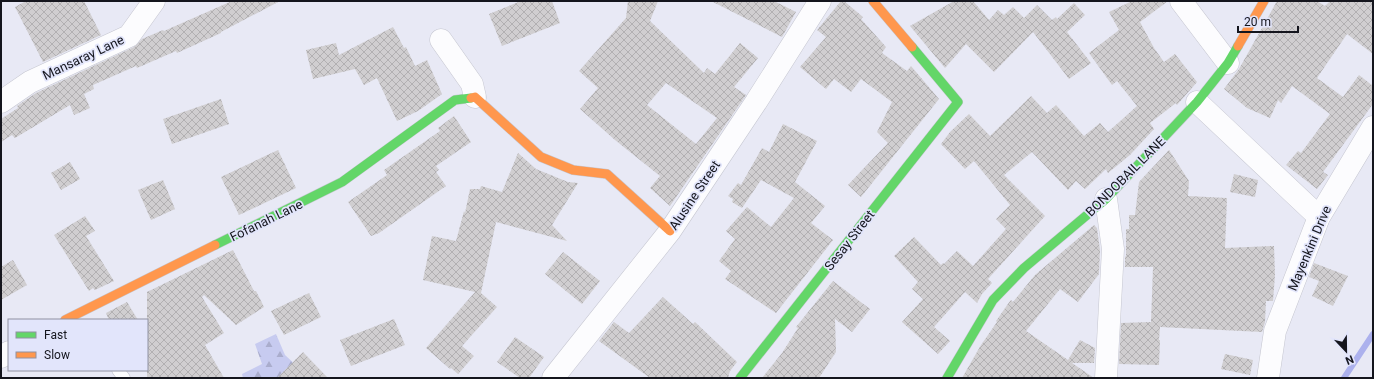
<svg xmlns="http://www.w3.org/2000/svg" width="1374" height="379" font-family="Roboto,sans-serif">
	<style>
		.forest { fill: url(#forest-firs) }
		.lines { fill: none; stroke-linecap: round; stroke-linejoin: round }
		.stream { stroke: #acb1ed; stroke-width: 6 }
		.building { fill: url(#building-cross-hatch); fill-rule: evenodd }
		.lane-casing { stroke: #c5c6d0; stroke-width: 13 }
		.street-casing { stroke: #c5c6d0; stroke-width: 23 }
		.fast-casing { stroke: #c5c6d0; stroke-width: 10 }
		.slow-casing { stroke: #c5c6d0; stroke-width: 10 }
		.lane { stroke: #fcfcfe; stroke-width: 12 }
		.street { stroke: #fcfcfe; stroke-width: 22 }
		.fast { stroke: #63d668; stroke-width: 9 }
		.slow { stroke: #ff974d; stroke-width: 9 }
		.labels { text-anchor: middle; stroke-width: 3.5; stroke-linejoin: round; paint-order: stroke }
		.street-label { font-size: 13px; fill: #14151d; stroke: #e2e5fb }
	</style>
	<defs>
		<pattern id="forest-firs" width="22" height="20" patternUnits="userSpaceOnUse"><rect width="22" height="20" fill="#c7cbf0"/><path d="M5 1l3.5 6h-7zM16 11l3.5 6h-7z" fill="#aaadcd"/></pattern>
		<pattern id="building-cross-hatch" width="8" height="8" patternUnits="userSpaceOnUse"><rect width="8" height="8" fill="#d0ced0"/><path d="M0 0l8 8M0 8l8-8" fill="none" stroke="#b2b0b2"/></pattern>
	</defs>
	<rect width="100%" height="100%" fill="#e8e9f5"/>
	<path class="forest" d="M276,334L285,355L299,368L307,378H243L242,374L262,364L255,344Z"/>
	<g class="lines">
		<path class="stream" d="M1344,378L1373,334"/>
	</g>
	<g class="building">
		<path d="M26,1H84L101,35L43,62L15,7Z"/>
		<path d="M232,1H280L221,32V33L177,53L176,51L137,68L136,66L93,85L94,89L84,94L90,108L74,115L70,105L15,138L12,135L1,142V119L18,108L17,106L36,93L134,47L142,39L163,30L164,31Z"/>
		<path d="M521,1H552L560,23L502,46L489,14Z"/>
		<path d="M628,1H658L650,21L704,73L707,68L715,74L740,43L758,58L734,87L746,95L670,206L650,188L660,176L615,140L580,109L598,88L579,71L626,18ZM666,83L717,118L696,144L647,105Z"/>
		<path d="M711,1H774L796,12L782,37Z"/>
		<path d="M841,1H844L863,17L861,19L886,47L882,53L907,71L911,66L939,99L861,197L848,185L888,143L877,132L892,102L861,79L851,92L834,79L826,89L800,67L826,37L817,30Z"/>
		<path d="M954,1H973L989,20L998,10L1004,15L1013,7L1024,18L1037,5L1052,20L1056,17L1057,19L1074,3L1085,15L1067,32L1091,63L1069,79L1033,32L994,72L966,44L945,68L910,26Z"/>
		<path d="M1132,1H1168L1140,22L1154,48L1164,62L1175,54L1197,82L1177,105L1176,103L1150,123L1154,129L1130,155L1108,173L1106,169L1085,189L1076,181L1068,190L1032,152L1004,175L1045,216L988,279L992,283L982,294L977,303L965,292L934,327L950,341L938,354L902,322L923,299L912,289L918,282L894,256L914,237L941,265L943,263L944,264L957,251L973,266L1006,229L996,219L1010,205L974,161L965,169L941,144L950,132L969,114L990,136L1031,96L1047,113L1056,105L1084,136L1100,123L1108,132L1137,106L1117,81L1112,85L1089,53L1119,30L1109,12Z"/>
		<path d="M1277,1H1317L1325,6L1330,1H1373V54L1347,34L1317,78L1343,97L1359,75L1373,86V104L1323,172L1328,175L1317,189L1286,165L1298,151L1301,153L1330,114L1292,86L1281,103L1278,100L1270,118L1247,108L1224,89L1239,69Z"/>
		<path d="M393,27L404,48L406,47L415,66L427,60L442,94L418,111L397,121L377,78L364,85L355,69L313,79L306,50L336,43L339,55Z"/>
		<path d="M221,99L229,124L172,144L163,119Z"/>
		<path d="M454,116L471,142L436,166L439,170L436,172L446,186L379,233L371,236L348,202L387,175L384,170L440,131L438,128Z"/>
		<path d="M783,124L817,141L795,182L825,206L811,223L833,240L776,313L725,279L731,271L719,261L735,239L726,231L747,207L771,227L794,198L761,180L742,208L732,202L733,199L728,196L738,183L741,185L762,148L769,152Z"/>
		<path d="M278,150L296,188L239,215L221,177Z"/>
		<path d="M1169,150L1189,181L1188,196L1227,198L1225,248L1274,246L1275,275L1273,301H1266L1265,322L1262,332L1160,327L1159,340H1160L1159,365L1119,364L1121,323L1151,322L1153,267H1125V256L1126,257V229H1129V215H1135L1139,182Z"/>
		<path d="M518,153L536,169L568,182L578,183L552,225L567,241L496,222L481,293L497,307L462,346L474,356L458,374L451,368L450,369L426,348L475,292L423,280L432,236L456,241L464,211L465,213L470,189H480L481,186L502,192Z"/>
		<path d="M70,162L80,179L61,190L51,173Z"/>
		<path d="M1234,174L1258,180L1255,197L1230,192Z"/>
		<path d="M163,180L175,209L151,220L138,190Z"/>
		<path d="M85,216L95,231L86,236L114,281L95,290L93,288L89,291L54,235Z"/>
		<path d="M1094,225L1097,228L1100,250L1099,274L1078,302L1060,289L1026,331L1068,360L1080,340L1095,348L1094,363H1072L1094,378H962L981,345L997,322L996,321L1010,301L1011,300L1013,302L1035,275Z"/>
		<path d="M233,250L254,291H256L264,307L236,325L204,295L202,297L224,333L205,345L224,378H147V292Z"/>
		<path d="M563,252L600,281L582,304L545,274Z"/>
		<path d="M13,260L27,285L1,300V267Z"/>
		<path d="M1314,263L1348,276L1333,306L1312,296L1319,281L1309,277Z"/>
		<path d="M833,281L870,309L852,332L835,319L836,352L819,378H762L782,353L798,328L796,327Z"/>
		<path d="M309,293L321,317L284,335L271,311Z"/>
		<path d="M663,297L693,324L695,322L737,362L730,371L728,378H650L599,341L614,322L629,333Z"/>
		<path d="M127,302L138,320H109L106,313Z"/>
		<path d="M394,319L405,345L351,366L340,340Z"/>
		<path d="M515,337L544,357L529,378H520L497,362Z"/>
		<path d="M303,352L328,378H277Z"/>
		<path d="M1225,354L1253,360L1250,375L1221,369Z"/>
	</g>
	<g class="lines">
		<g class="lane-casing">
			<path id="lane" d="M118,370L124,378"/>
		</g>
		<g class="street-casing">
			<g id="street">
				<path d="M1181,1L1228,63"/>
				<path d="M441,40L472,84L475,97"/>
				<path d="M1,102L30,82L129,36L154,1"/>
				<path d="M1197,102L1319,217"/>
				<path d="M1106,199L1113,249L1106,378"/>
				<path d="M1,357L9,352"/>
				<path d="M553,378L670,231L756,102L820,1"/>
				<path d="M1268,378L1275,331L1319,217L1373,127"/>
			</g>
		</g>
		<g class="fast-casing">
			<g id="fast">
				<path d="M215,245L342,182L455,100L471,98"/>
				<path d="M740,378L958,102L912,47"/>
				<path d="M947,378L993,300L1024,268L1106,199L1197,102L1228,63L1238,46"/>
			</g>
		</g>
		<g class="slow-casing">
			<g id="slow">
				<path d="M873,1L912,47"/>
				<path d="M1238,46L1264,1"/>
				<path d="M471,98L475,97L541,157L573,170L607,174L670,231"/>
				<path d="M65,320L215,245"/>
			</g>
		</g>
		<use href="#lane" class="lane"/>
		<use href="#street" class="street"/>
		<use href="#fast" class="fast"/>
		<use href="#slow" class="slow"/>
	</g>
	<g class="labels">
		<g class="street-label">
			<text transform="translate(83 57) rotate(-25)" y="5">Mansaray Lane</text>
			<text transform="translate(1125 176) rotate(-45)" y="5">BONDOBAIL LANE</text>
			<text transform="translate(694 195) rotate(-56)" y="5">Alusine Street</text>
			<text transform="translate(266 220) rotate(-26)" y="5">Fofanah Lane</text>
			<text transform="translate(849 240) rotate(-52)" y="5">Sesay Street</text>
			<text transform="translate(1309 248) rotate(-67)" y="5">Mayenkini Drive</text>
		</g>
	</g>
	<rect width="1374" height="379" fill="none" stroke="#14151d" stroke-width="4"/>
	<rect x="8" y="319" width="140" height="52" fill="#e2e5fb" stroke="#9092a2"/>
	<rect x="16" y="332" width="20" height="6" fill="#63d668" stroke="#9092a2"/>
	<text x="44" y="339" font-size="12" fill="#14151d">Fast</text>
	<rect x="16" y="352" width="20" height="6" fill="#ff974d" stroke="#9092a2"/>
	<text x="44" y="359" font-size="12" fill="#14151d">Slow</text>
	<g transform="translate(1346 351) rotate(158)" stroke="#e2e5fb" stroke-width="3" paint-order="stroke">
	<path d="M0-3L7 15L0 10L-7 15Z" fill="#14151d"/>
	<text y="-6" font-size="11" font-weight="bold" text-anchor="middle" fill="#14151d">N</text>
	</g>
	<path d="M1238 26v6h60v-6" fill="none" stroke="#14151d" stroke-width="2"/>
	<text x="1244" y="26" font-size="12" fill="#14151d" stroke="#e2e5fb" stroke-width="3" paint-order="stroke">20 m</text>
</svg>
